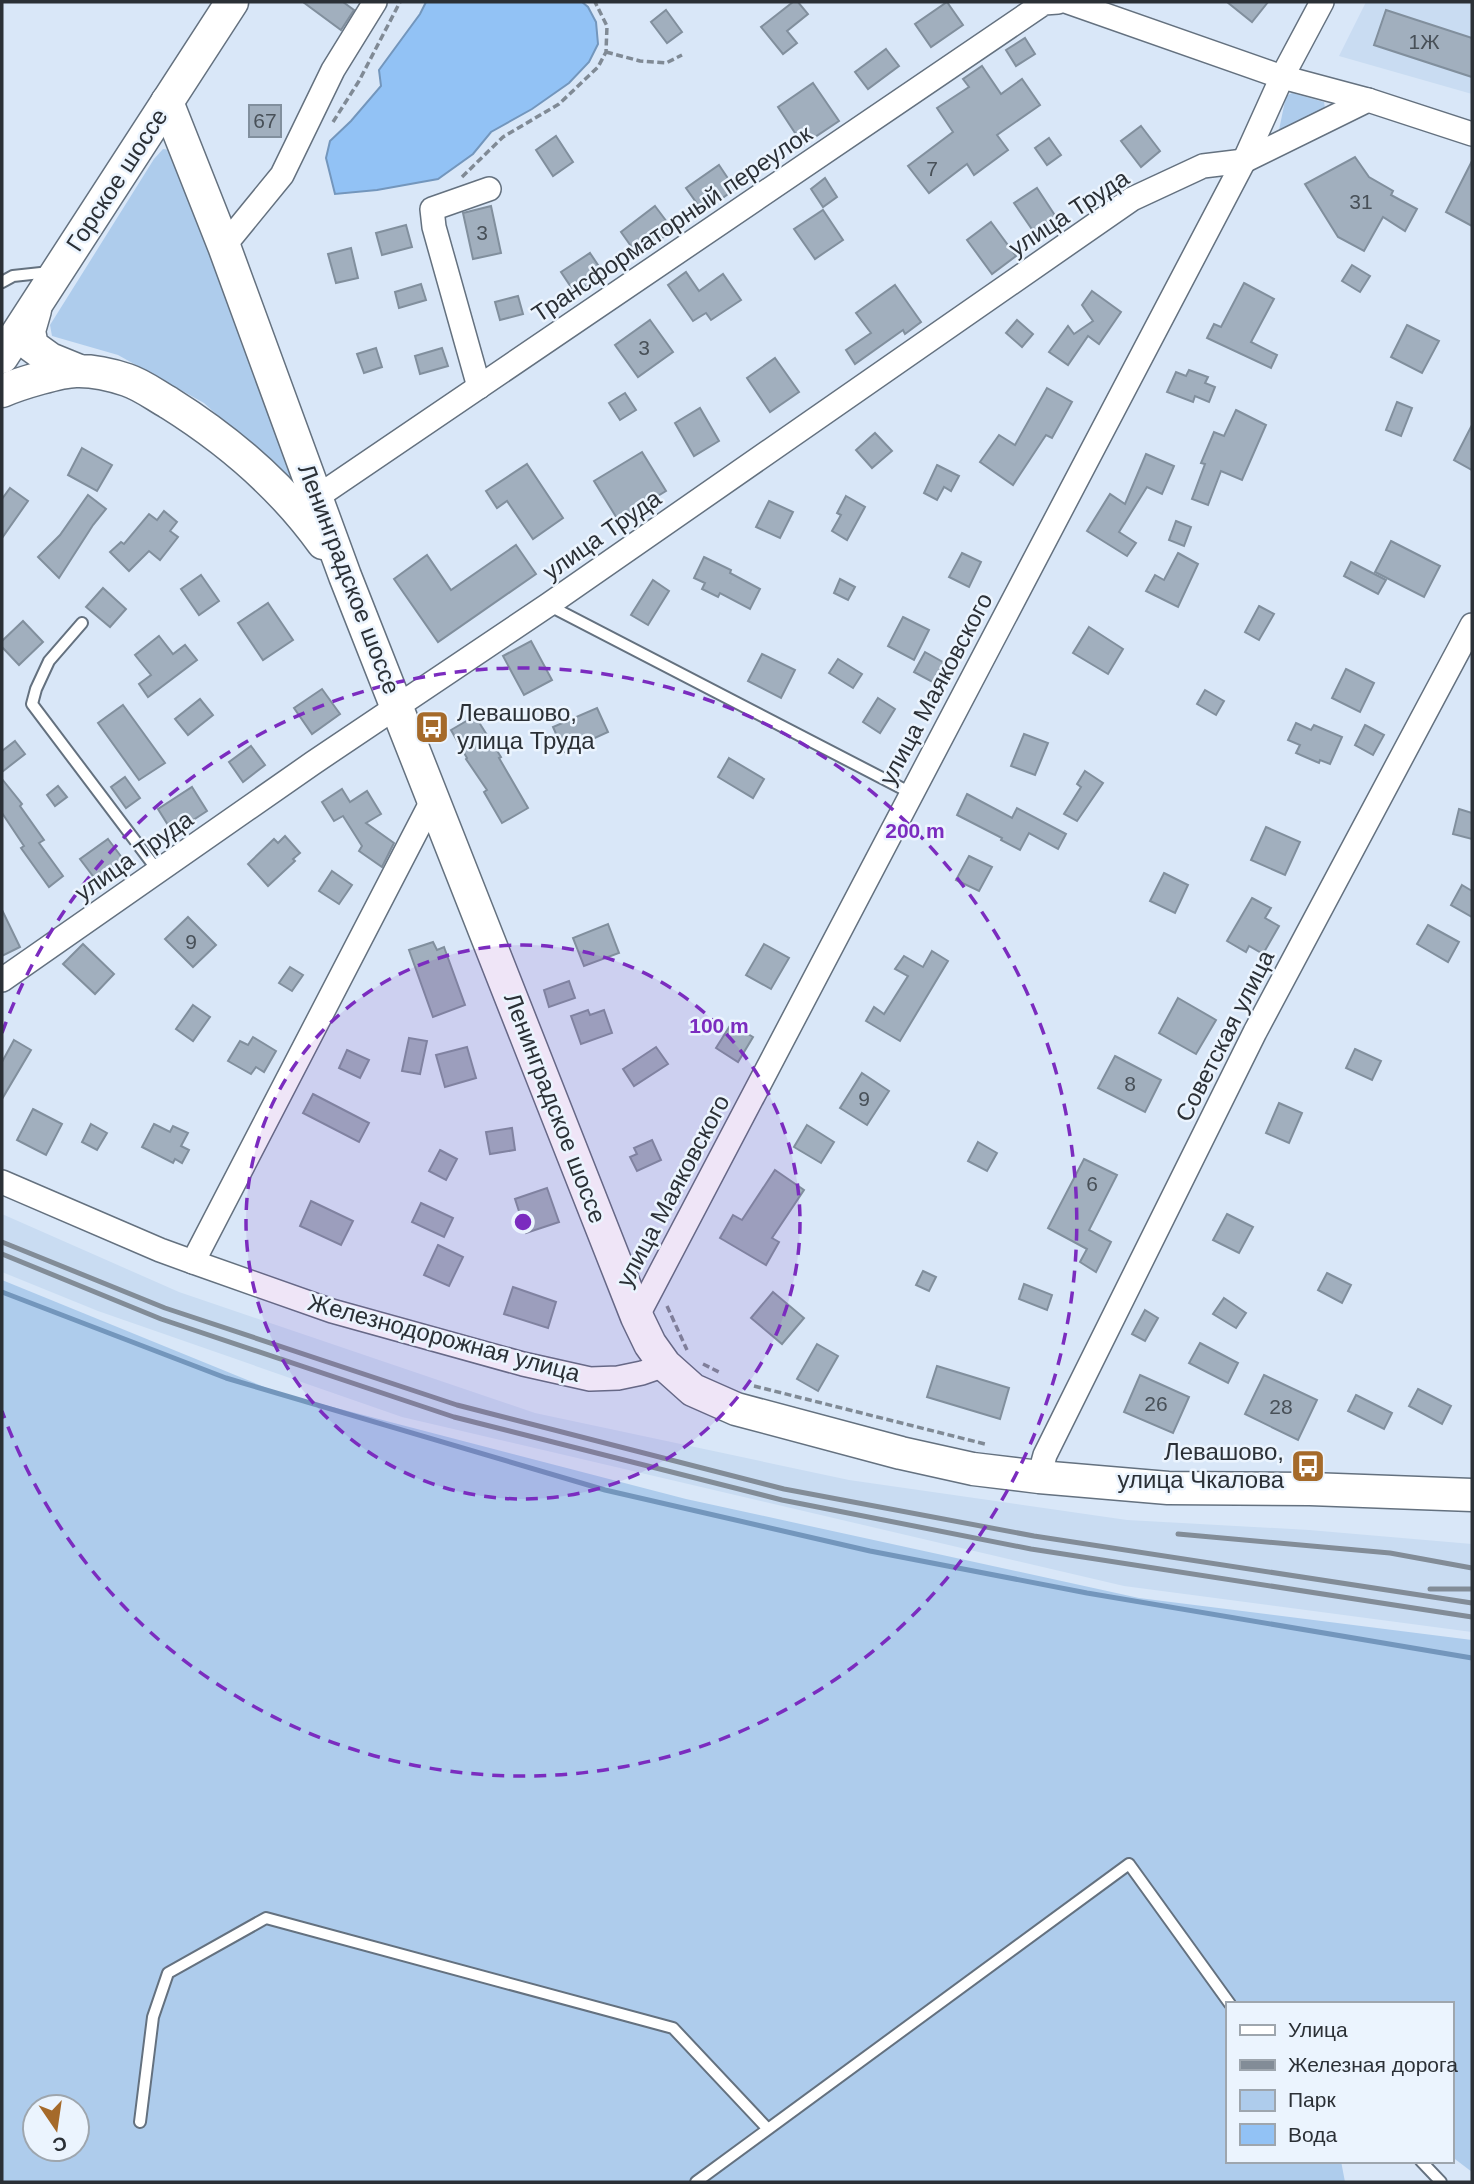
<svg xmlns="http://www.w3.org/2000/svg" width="1474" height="2184" font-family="Arial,sans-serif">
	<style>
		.built { fill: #c9dcf2 }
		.green { fill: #aeccec; fill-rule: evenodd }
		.water { fill: #92c2f5; stroke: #7396bc; stroke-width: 2 }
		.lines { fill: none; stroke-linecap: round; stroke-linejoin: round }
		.stream { stroke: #7396bc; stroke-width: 5 }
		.building { fill: #a1afbe; stroke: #818f9d; stroke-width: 2 }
		.lane-casing { stroke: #64717f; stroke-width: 14 }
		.street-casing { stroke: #64717f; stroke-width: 26 }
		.secondary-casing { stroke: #64717f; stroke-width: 35 }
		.path { stroke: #808a95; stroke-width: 3.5; stroke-dasharray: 7 3.5; stroke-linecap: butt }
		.lane { stroke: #fff; stroke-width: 10 }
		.street { stroke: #fff; stroke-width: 23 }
		.secondary { stroke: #fff; stroke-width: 32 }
		.rail { stroke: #828c97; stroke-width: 5 }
		.ring { fill: none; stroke: #7b2cbf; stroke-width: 3.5; stroke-dasharray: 12 9 }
		.labels { text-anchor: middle; stroke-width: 5; stroke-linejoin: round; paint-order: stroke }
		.number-label { font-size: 21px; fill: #485058 }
		.street-label { font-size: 24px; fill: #2b3036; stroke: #ebf4fe }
		.poi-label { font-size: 24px; fill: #2b3036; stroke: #ebf4fe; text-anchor: start }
		.centre { fill: #7b2cbf; stroke: #ebf4fe; stroke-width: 3.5 }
		.ring-label { font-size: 21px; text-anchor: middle; font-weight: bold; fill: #7b2cbf; stroke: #ebf4fe; stroke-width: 5; stroke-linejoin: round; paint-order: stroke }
	</style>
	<rect width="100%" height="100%" fill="#d9e7f8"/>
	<g class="built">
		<path d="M1366,2H1472V94L1339,56Z"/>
		<path d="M2,1214L179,1292L535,1413L849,1480L1127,1520L1309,1530L1472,1544V1632L1124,1586L402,1417L98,1311L2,1272Z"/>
	</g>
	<g class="green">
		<path d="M1292,93L1324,102L1325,108L1283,133L1279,130L1286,96Z"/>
		<path d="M163,149L171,150L297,477L291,483L204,403L118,355L52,336L50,325L154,159Z"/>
		<path d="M2,1280L279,1393L686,1499L1139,1598L1472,1640V2172L1451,2156V2004H1227V2161H1341L1345,2182H2ZM35,2107H77V2149H35Z"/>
	</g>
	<path class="water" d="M426,2H582L588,7L596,22L598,44L589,62L569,83L532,109L491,132L473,154L438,179L377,190L335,194L326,158L330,141L351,121L381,86L379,70L420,14Z"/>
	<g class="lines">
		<path class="stream" d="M2,1292L226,1378L605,1490L870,1551L1087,1593L1472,1658"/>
	</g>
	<g class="building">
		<path d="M303,2H343L354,10L341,30Z"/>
		<path d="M793,2H798L808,14L787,31L797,43L783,54L761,27Z"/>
		<path d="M947,2L963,25L931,47L915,24Z"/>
		<path d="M1227,2H1268L1252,22Z"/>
		<path d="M666,10L682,32L667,43L651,22Z"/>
		<path d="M1386,10L1472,38V77L1374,45Z"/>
		<path d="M1025,38L1035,54L1016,66L1006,50Z"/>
		<path d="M886,49L899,66L868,89L855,72Z"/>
		<path d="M982,66L1001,94L1022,79L1040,105L997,135L1008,150L974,175L967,164L929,193L908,166L953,132L937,108L969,87L963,79Z"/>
		<path d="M813,83L839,121L803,145L778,107Z"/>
		<rect x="249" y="105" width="32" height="32"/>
		<path d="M1141,126L1160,151L1141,167L1121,141Z"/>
		<path d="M556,136L573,162L553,176L536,150Z"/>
		<path d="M1049,138L1061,155L1047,165L1035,148Z"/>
		<path d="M1355,157L1369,177L1393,191L1391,195L1417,209L1405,231L1383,217L1364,251L1338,237L1305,184Z"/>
		<path d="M1472,161V226L1446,212Z"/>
		<path d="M719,165L735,189L703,212L686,188Z"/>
		<path d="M825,178L837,197L823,207L811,189Z"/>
		<path d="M1037,188L1060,223L1038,238L1014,203Z"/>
		<path d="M491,206L501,253L473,259L463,213Z"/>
		<path d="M655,206L673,230L638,256L621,232Z"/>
		<path d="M823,210L843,240L815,259L794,229Z"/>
		<path d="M991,222L1016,256L992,274L967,240Z"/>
		<path d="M406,225L412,247L382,255L376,233Z"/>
		<path d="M351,248L358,278L336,283L328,254Z"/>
		<path d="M590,253L604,274L575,293L561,272Z"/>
		<path d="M1352,265L1370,276L1360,292L1342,281Z"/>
		<path d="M686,272L699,291L723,274L741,300L711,320L706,313L693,321L668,285Z"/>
		<path d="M1244,283L1274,299L1251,342L1277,355L1271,368L1207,338L1214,324L1221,327Z"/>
		<path d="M421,284L426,300L399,308L395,292Z"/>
		<path d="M895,285L921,322L905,334L903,330L855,364L846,350L871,333L856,313Z"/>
		<path d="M1092,291L1121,312L1099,344L1088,336L1068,365L1049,352L1068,326L1074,334L1093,321L1082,305Z"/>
		<path d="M518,296L523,314L500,320L495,302Z"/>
		<path d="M650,320L673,352L638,377L615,345Z"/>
		<path d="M1017,320L1033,334L1022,347L1006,333Z"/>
		<path d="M1407,325L1439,341L1422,373L1391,357Z"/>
		<path d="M376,348L382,367L364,373L357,354Z"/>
		<path d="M442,348L448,366L420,374L415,356Z"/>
		<path d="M775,358L799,392L770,412L747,378Z"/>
		<path d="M1189,370L1208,377L1205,383L1215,387L1209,402L1195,396L1193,402L1167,392L1176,372L1186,376Z"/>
		<path d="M1047,388L1072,402L1052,438L1046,435L1013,485L980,462L999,435L1015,445Z"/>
		<path d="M625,393L636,410L620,420L609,403Z"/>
		<path d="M1397,402L1412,408L1401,436L1386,430Z"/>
		<path d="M700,408L719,441L694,456L675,423Z"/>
		<path d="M1236,410L1266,425L1242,480L1221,471L1208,505L1192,499L1205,464L1201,463L1214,432L1224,436Z"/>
		<path d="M1472,425V470L1454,460Z"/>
		<path d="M875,433L892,451L872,468L856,450Z"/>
		<path d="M82,448L112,465L97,491L68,475Z"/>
		<path d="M642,452L666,491L618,520L594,481Z"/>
		<path d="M1146,454L1174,466L1162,494L1147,487L1119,532L1136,543L1127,556L1087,531L1110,494L1125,504Z"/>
		<path d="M527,464L563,518L533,539L507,501L497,508L486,491Z"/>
		<path d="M937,465L959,476L951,491L944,487L937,500L924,493Z"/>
		<path d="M10,488L28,501L2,538V499Z"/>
		<path d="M88,495L106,509L93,525L59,578L38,557L60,535Z"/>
		<path d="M846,496L865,507L847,540L832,531L841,515L837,513Z"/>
		<path d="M769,501L793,512L780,538L756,527Z"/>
		<path d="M164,511L177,522L170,531L178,537L160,560L149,551L129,571L110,552L121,542L124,544L149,514L157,520Z"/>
		<path d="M1176,521L1191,527L1184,546L1169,540Z"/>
		<path d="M1391,541L1440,566L1424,597L1375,572Z"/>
		<path d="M516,545L536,574L438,642L394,579L427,555L451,590Z"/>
		<path d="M962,553L981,562L969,587L949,577Z"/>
		<path d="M1178,553L1198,564L1178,607L1146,591L1155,575L1164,580Z"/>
		<path d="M704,557L731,570L730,573L760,589L750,609L720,593L718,597L702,589L705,583L694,578Z"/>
		<path d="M1351,562L1386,580L1378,594L1344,576Z"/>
		<path d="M201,575L219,601L199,615L181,589Z"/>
		<path d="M840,579L855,587L848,600L834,593Z"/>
		<path d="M653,580L669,591L648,625L631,615Z"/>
		<path d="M103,588L126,609L110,627L86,607Z"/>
		<path d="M268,603L293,640L263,660L238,623Z"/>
		<path d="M1259,606L1274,614L1259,640L1245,632Z"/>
		<path d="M903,617L929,630L914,660L888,646Z"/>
		<path d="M23,621L43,642L19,665L2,647V641Z"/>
		<path d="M1089,627L1123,649L1108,674L1073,653Z"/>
		<path d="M159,636L173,654L185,645L197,660L148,697L139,684L151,675L135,655Z"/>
		<path d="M531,641L552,680L524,695L503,656Z"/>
		<path d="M925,652L948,665L938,685L914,672Z"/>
		<path d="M762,654L795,670L781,698L748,681Z"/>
		<path d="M838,659L862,674L853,688L829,673Z"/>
		<path d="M1346,669L1374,683L1360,712L1332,698Z"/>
		<path d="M322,689L340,714L312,734L294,708Z"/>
		<path d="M1205,690L1224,701L1216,715L1197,704Z"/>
		<path d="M878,698L895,709L880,733L863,722Z"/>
		<path d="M200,699L213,715L188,735L175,719Z"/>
		<path d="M123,705L165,763L139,780L98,723Z"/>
		<path d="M597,708L608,732L564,752L553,727Z"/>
		<path d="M475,716L501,757L499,758L528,808L502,823L484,792L487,790L466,759L467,758L451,730Z"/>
		<path d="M1296,723L1311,730L1314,725L1342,737L1330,764L1320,760L1319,763L1296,753L1300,745L1288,740Z"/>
		<path d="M1365,725L1384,735L1373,755L1355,745Z"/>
		<path d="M1024,734L1048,743L1035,775L1011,766Z"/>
		<path d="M15,741L25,754L2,772V751Z"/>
		<path d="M251,746L265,765L243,782L229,762Z"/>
		<path d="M729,758L764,779L753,798L718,777Z"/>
		<path d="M1085,771L1103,783L1077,821L1064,814L1081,787L1077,784Z"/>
		<path d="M125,777L140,798L126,808L111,787Z"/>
		<path d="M2,779L22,804L20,806L44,840L39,843L63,876L49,887L21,848L24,846L2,813Z"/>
		<path d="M58,786L67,797L55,806L47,795Z"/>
		<path d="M192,787L207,811L173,833L158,809Z"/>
		<path d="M342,789L350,802L367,791L381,814L366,823L394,843L382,867L359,851L362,846L343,816L334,821L322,802Z"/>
		<path d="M967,794L1012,818L1017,808L1066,834L1058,849L1029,833L1020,850L1001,840L1002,838L957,815Z"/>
		<path d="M1459,809L1472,813V839L1453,834Z"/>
		<path d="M1266,827L1300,842L1285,875L1251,860Z"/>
		<path d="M285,836L300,853L293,859L295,861L268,886L248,864L274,839L278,843Z"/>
		<path d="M108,839L123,859L96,880L80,859Z"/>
		<path d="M969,856L992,867L979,891L956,880Z"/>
		<path d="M332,871L352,885L339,904L319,891Z"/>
		<path d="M1164,873L1188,885L1175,913L1150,901Z"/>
		<path d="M1462,885L1472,891V917L1451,905Z"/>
		<path d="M1252,898L1271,908L1265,918L1279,926L1263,954L1249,946L1246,952L1227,941Z"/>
		<path d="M2,910L20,947L2,956Z"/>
		<path d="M188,917L216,945L193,967L165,939Z"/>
		<path d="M608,924L619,953L584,966L573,938Z"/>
		<path d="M1428,925L1459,942L1448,962L1417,944Z"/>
		<path d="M433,942L437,950L444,947L465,1005L433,1017L409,950Z"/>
		<path d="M83,944L114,974L95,994L63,964Z"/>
		<path d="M764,944L789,958L771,989L746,975Z"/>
		<path d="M932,951L948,961L900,1041L866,1021L874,1007L884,1014L908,976L895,969L904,956L923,967Z"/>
		<path d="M290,967L303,975L292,991L279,983Z"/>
		<path d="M569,981L575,998L549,1007L544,990Z"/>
		<path d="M1178,998L1216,1020L1196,1054L1159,1033Z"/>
		<path d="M193,1005L210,1017L193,1041L176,1029Z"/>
		<path d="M588,1010L590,1015L604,1010L612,1033L581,1044L571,1016Z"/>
		<path d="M731,1024L753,1037L738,1062L716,1048Z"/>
		<path d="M253,1037L276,1051L264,1072L256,1067L251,1074L228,1061L240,1041L248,1045Z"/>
		<path d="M409,1038L427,1041L420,1074L402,1071Z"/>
		<path d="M14,1040L31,1050L2,1099V1062Z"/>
		<path d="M467,1047L476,1078L445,1087L436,1055Z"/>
		<path d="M656,1047L668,1064L634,1086L623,1069Z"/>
		<path d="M1355,1049L1381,1061L1372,1080L1346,1068Z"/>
		<path d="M347,1050L369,1060L360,1078L339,1068Z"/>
		<path d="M1115,1056L1161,1080L1145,1112L1098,1088Z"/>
		<path d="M862,1073L889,1091L867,1125L840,1108Z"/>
		<path d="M313,1094L369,1123L359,1142L303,1113Z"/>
		<path d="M1279,1103L1302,1113L1289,1143L1266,1133Z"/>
		<path d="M33,1109L62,1124L46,1155L17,1140Z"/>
		<path d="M91,1124L107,1133L97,1150L82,1142Z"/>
		<path d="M154,1124L170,1132L173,1126L188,1133L181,1146L189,1150L182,1163L175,1159L173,1163L142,1147Z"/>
		<path d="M807,1125L834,1142L821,1163L794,1147Z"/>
		<path d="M512,1128L515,1150L490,1154L486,1132Z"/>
		<path d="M652,1140L661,1160L637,1171L630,1157L637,1154L634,1148Z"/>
		<path d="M978,1142L997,1153L987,1171L968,1161Z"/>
		<path d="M440,1150L457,1159L446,1180L429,1171Z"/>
		<path d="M1084,1159L1117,1175L1089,1230L1111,1242L1096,1272L1080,1262L1087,1249L1048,1228Z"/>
		<path d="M775,1170L804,1190L772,1238L779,1242L766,1265L720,1238L733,1215L742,1220Z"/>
		<path d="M547,1188L559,1222L526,1233L515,1199Z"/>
		<path d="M311,1201L353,1221L341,1245L300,1226Z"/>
		<path d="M421,1203L453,1218L444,1237L412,1222Z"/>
		<path d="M1227,1214L1253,1227L1239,1253L1213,1240Z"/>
		<path d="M438,1245L463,1257L449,1286L424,1275Z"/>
		<path d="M923,1271L936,1277L929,1291L916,1285Z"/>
		<path d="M1327,1273L1351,1285L1342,1303L1318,1290Z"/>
		<path d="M1024,1284L1052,1295L1047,1310L1019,1299Z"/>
		<path d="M513,1287L556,1302L548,1328L504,1314Z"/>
		<path d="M773,1292L804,1318L782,1344L751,1318Z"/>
		<path d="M1224,1298L1246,1313L1236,1328L1213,1314Z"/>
		<path d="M1145,1310L1158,1318L1145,1341L1132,1334Z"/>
		<path d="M1200,1343L1238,1363L1228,1383L1189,1363Z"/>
		<path d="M817,1344L838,1356L818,1391L797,1379Z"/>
		<path d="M937,1366L1009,1388L1000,1419L927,1397Z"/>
		<path d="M1140,1375L1189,1397L1173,1433L1124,1412Z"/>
		<path d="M1264,1375L1317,1400L1298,1440L1245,1414Z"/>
		<path d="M1418,1389L1451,1406L1442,1424L1409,1406Z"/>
		<path d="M1356,1395L1392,1413L1384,1429L1348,1411Z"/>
	</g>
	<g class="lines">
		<g class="lane-casing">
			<g id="lane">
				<path d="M2,282L13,276L50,272"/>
				<path d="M548,605L911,793"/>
				<path d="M82,623L49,661L36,689L32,704L158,871"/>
				<path d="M140,2122L153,2017L168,1973L266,1918L673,2028L767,2128"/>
				<path d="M1421,2161L1441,2182"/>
				<path d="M696,2182L1129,1864L1230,2004"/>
			</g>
		</g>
		<g class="street-casing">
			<g id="street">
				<path d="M1068,2L1282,77L1368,100L1472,134"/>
				<path d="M224,246L282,175L333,70L375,2"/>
				<path d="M479,387L434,227L432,209L489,189"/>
				<path d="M317,497L1044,3L1058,2"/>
				<path d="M2,980L313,763L548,605L1132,199L1203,166L1244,161L1368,100"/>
				<path d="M2,1182L160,1250L193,1262L332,1311L523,1364L590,1379L618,1378L642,1373L665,1365"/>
				<path d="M193,1262L434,797"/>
				<path d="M637,1317L1244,161L1282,77L1322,2"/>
				<path d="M1039,1477L1045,1455L1255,1032L1472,625"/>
			</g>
		</g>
		<g class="secondary-casing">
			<g id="secondary">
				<path d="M167,102L224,246L345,576L637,1317L650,1344L665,1365L693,1390L736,1409L901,1453L973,1469L1039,1477L1168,1488L1310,1489L1472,1495"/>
				<path d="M35,310L29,331L32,346L50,359L77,370"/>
				<path d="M2,357L232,2"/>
				<path d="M2,391C18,384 63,370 79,371C95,371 112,375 127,380C142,385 155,395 169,403C228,440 282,486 323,543"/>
			</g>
		</g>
		<g class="path">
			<path d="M606,52L640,61L666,63L682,55"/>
			<path d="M333,122L359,81L400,2"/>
			<path d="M462,177L503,137L559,104L598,67L606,52L607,26L595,2"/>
			<path d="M667,1306L687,1350"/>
			<path d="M703,1364L721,1373"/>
			<path d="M754,1386L985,1444"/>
		</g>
		<use href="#lane" class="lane"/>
		<use href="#street" class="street"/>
		<use href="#secondary" class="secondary"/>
		<g class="rail">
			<path d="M2,1242L165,1308L457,1405L784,1489L1034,1536L1472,1603"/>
			<path d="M2,1254L161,1319L454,1417L782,1500L1031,1549L1472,1617"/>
			<path d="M1178,1534L1390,1553L1472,1568"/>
			<path d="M1430,1589H1472"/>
		</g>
	</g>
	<circle cx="523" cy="1222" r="277" fill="#7b2cbf" fill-opacity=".12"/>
	<g class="ring">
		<circle cx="523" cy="1222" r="277"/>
		<path d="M2 1033A554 554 0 1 1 2 1411"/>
	</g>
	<defs>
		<g id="bus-square" transform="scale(1.75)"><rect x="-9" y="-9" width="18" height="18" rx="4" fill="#a56a2a" stroke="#ebf4fe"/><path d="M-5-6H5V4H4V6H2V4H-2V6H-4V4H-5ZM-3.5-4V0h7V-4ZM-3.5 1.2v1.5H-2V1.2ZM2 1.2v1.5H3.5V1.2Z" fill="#fff"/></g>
	</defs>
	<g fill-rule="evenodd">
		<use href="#bus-square" x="432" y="727"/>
		<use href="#bus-square" x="1308" y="1466"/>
	</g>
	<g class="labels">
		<g class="number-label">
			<text x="1424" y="49">1Ж</text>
			<text x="265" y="128">67</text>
			<text x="932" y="176">7</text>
			<text x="1361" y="209">31</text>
			<text x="482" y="240">3</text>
			<text x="644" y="355">3</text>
			<text x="191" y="949">9</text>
			<text x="1130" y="1091">8</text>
			<text x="864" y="1106">9</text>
			<text x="1092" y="1191">6</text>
			<text x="1156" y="1411">26</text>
			<text x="1281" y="1414">28</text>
		</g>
		<g class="street-label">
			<text transform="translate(117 180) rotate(-57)" y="8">Горское шоссе</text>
			<text transform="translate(1069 213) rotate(-33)" y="8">улица Труда</text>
			<text transform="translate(672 224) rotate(-34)" y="8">Трансформаторный переулок</text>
			<text transform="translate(602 535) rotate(-35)" y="8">улица Труда</text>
			<text transform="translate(349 579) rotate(69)" y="8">Ленинградское шоссе</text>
			<text transform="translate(936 689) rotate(-62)" y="8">улица Маяковского</text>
			<text transform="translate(134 856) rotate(-35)" y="8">улица Труда</text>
			<text transform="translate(1225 1036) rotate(-63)" y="8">Советская улица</text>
			<text transform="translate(555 1108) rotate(69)" y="8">Ленинградское шоссе</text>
			<text transform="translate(673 1191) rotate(-62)" y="8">улица Маяковского</text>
			<text transform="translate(444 1338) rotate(15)" y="8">Железнодорожная улица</text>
		</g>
		<g class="poi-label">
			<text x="457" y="721">Левашово,<tspan x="457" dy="28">улица Труда</tspan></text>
			<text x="1284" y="1460" text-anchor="end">Левашово,<tspan x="1284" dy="28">улица Чкалова</tspan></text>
		</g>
	</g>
	<circle cx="523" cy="1222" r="10" class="centre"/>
	<g class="ring-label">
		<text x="915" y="838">200 m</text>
		<text x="719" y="1033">100 m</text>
	</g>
	<rect width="1474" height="2184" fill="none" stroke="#2b3036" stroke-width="7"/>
	<rect x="1226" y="2002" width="228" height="161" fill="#ebf4fe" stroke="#9ea6ae" stroke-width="2"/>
	<rect x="1240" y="2025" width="35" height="10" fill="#ffffff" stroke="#9ea6ae" stroke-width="2"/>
	<text x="1288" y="2037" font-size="21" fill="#2b3036">Улица</text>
	<rect x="1240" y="2060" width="35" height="10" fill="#828c97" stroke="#9ea6ae" stroke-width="2"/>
	<text x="1288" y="2072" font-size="21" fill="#2b3036">Железная дорога</text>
	<rect x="1240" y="2090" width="35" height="21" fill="#aeccec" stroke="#9ea6ae" stroke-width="2"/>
	<text x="1288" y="2107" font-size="21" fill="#2b3036">Парк</text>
	<rect x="1240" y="2124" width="35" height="21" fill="#92c2f5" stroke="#9ea6ae" stroke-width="2"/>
	<text x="1288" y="2142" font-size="21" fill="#2b3036">Вода</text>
	<g transform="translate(56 2128) rotate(167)"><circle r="33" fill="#ebf4fe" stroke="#9ea6ae" stroke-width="2"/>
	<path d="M0-5L12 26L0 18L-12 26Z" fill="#a56a2a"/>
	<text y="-10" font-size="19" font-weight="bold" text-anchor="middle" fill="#2b3036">С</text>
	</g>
</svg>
